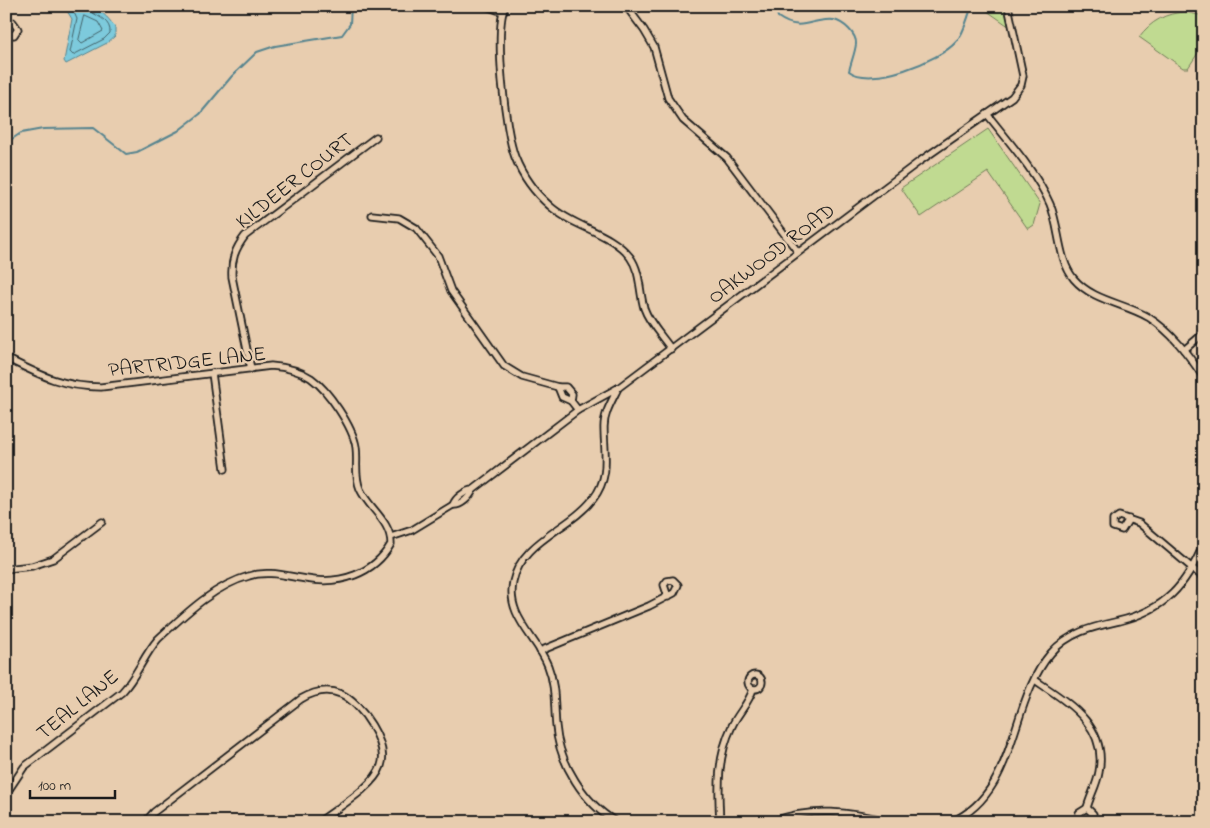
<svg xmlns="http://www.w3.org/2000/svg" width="1210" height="828" font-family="'Indie Flower',sans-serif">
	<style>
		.green { fill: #c0da91; stroke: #6e7b56 }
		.water { fill: #7dcadc; stroke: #56848f }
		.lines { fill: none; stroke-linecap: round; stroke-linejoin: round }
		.shore { stroke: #436269; stroke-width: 1 }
		.stream { stroke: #56848f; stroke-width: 2 }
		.street-casing { stroke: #1c1c1c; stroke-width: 9 }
		.street { stroke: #e8cdaf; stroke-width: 5.5 }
		.labels { text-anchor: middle; stroke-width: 4.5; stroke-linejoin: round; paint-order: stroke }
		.street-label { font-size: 21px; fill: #1c1c1c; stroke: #e8cdaf }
	</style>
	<rect width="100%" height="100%" fill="#e8cdaf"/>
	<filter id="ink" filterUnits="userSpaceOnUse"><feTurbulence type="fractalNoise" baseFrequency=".02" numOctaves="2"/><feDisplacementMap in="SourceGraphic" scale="10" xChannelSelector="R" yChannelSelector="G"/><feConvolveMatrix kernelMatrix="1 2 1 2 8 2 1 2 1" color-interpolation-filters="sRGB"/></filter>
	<g filter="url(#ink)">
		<g class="green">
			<path d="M980,6H1004L1010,27Z"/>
			<path d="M1185,12L1204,16V44L1188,68H1183L1139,37C1151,21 1166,13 1185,12Z"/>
			<path d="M988,129L1040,204L1034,225L1028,229L988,172L921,217L901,188Z"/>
		</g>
		<g class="water">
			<path d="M64,6C90,6 99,5 115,27V36L107,43L66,64L64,61L72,19Z"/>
			<path d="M6,484L10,496V515L8,518L6,516Z"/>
		</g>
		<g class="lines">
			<g class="shore">
				<path d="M71,6L77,19L70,52L73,55L104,39L110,33C111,22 100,17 91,12L90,6"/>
				<path d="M85,16L98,22L103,31L82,43L79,40Z"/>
			</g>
			<g class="stream">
				<path d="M775,6L778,17C802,34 812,17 834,20C843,22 857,34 856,44C855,53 851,62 849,71C871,88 939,61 956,42C965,32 967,18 972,6"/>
				<path d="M6,143L21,133L43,129L93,128L126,154L137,152L178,131L200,114L232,76L257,52L275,46L342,35L350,24L351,6"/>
			</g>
			<g class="street-casing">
				<g id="street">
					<path d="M486,6L503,12"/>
					<path d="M505,6C494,30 505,132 515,157C522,175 535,193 550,206C573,227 611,232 630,257C641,272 639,291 644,308C649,323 662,336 671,349"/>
					<path d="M626,6L644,30L654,47L668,98L683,120L727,158L798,252"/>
					<path d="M6,24L13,22L18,29L14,35L6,34"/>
					<path d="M987,114C1009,142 1036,172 1050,204C1060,228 1058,260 1074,279C1093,301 1124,303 1148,317C1172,332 1188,354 1204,378"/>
					<path d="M372,215L399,218L416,228L438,256L451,291L504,366L522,377L558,387H566L572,394L571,401"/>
					<path d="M1184,350L1204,333"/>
					<path d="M6,358C40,375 62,387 101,387L271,366C285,367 299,370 311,378C328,390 353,427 356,447C358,461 354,475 360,489C369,509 391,521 391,544C374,574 340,585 306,579C286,576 268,570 249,576C215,585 184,615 158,639C144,655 137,676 122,692L24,767L6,794"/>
					<path d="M251,369L232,277C231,260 235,249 245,236L376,137"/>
					<path d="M212,373L225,469"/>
					<path d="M558,387L562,397L571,401L578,410"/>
					<path d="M453,505C455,498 466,490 473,490L578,410L618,388L920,161L1012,97L1021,85L1023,76L1008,6"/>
					<path d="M1129,519L1122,530L1113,527V520L1119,516L1139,523L1204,578"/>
					<path d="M391,537L412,530L453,505C461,506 470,497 473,490"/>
					<path d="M6,569L32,566L53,559L102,522"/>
					<path d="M540,651L649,606L674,593L678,585L673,580L667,581L664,585L668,597"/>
					<circle cx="755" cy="682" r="7"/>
					<path d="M1035,680C1067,702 1108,725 1099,772C1097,785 1090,796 1087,808"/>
					<path d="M145,822L154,812L301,699C313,692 327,688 341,694C361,703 389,744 381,766C374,787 337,808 319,822"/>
					<path d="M616,822C584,803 559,763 556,726C554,705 556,686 548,666C537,637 506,617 513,582C521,541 570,529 593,499C611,476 604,454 604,427C604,413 612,401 618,388"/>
					<path d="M720,822C718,788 717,757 732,726C738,713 749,703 753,689"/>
					<path d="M771,822C811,806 851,812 892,822"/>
					<path d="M951,822C1019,792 1008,703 1051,653C1069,632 1093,627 1119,621C1165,610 1186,586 1204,543"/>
					<path d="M1083,822L1079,817V813L1087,808L1093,814L1089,822"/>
				</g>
			</g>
			<use href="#street" class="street"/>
		</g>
	</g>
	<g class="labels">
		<g class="street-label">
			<text transform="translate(294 180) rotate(-38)" y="7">KILDEER COURT</text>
			<text transform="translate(771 253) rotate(-37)" y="7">OAKWOOD ROAD</text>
			<text transform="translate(187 361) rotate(-6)" y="7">PARTRIDGE LANE</text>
			<text transform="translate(77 704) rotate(-39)" y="7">TEAL LANE</text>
		</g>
	</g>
	<rect width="1210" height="828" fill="none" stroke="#e8cdaf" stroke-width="25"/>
	<rect x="12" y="12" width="1185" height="803" fill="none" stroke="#1c1c1c" stroke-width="2" filter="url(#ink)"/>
	<path d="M30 790v8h85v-8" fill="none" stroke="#1c1c1c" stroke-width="2.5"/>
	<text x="38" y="790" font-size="15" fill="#1c1c1c" stroke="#e8cdaf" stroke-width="4" paint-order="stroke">100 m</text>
</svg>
